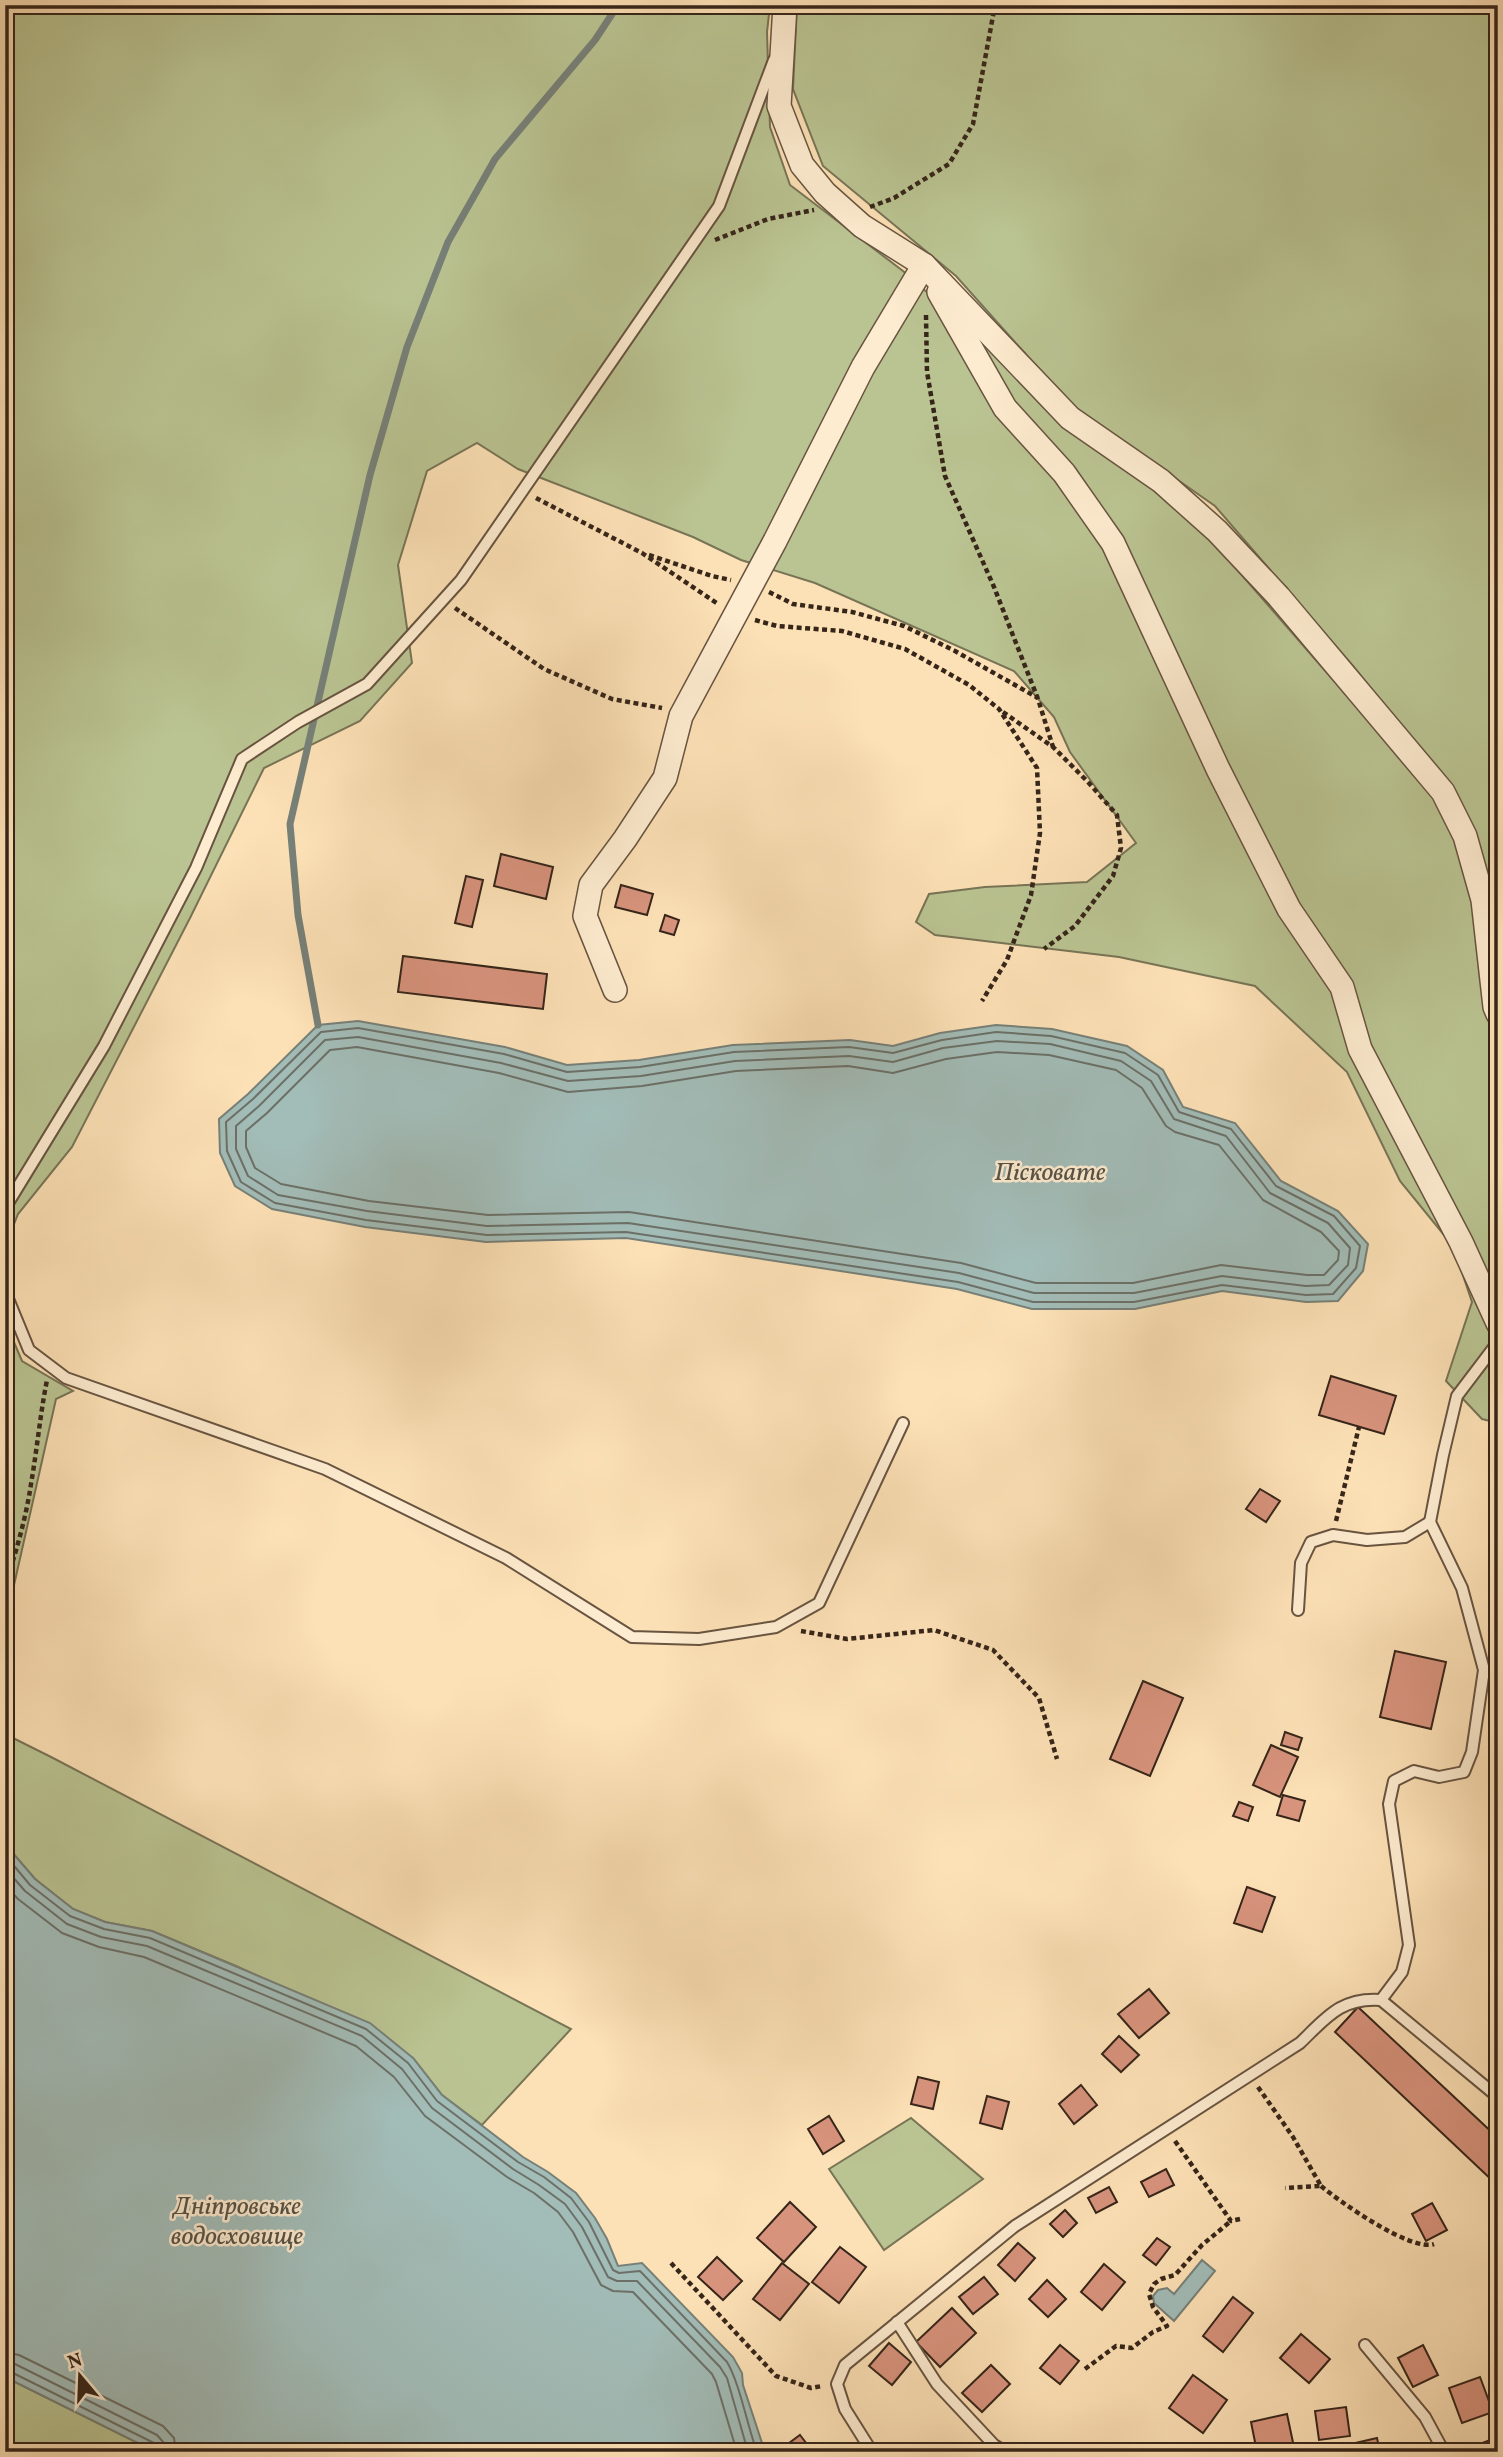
<svg xmlns="http://www.w3.org/2000/svg" width="1503" height="2457" font-family="Vollkorn,serif">
	<style>
		.green { fill: #bac492; stroke: #787456; stroke-width: 2 }
		.water { fill: #a2bcb7; stroke: #778078; stroke-width: 2 }
		.lines { fill: none; stroke-linecap: round; stroke-linejoin: round }
		.shore { stroke: #6c7068; stroke-width: 2 }
		.stream { stroke: #778078; stroke-width: 7 }
		.building { fill: #d8937d; stroke: #362519; stroke-width: 2 }
		.service-casing { stroke: #685440; stroke-width: 14 }
		.minor-casing { stroke: #685440; stroke-width: 26 }
		.path { stroke: #362519; stroke-width: 4.5; stroke-dasharray: 5 3.5; stroke-linecap: butt }
		.service { stroke: #feecd0; stroke-width: 10 }
		.minor { stroke: #feecd0; stroke-width: 23 }
		.labels { text-anchor: middle; stroke-width: 5; stroke-linejoin: round; paint-order: stroke }
		.water-label { font-size: 26px; font-style: italic; fill: #565248; stroke: #feecd0 }
	</style>
	<rect width="100%" height="100%" fill="#fde1b6"/>
	<filter id="stains"><feTurbulence type="fractalNoise" baseFrequency=".00286" numOctaves="4"/><feColorMatrix values="0 0 0 0 .2 0 0 0 0 .09 0 0 0 0 .02 0 0 0 .5 -.17"/></filter>
	<radialGradient id="worn" r=".72"><stop offset=".6" stop-color="#630" stop-opacity="0"/><stop offset="1" stop-color="#630" stop-opacity=".3"/></radialGradient>
	<g class="green">
		<path d="M8,5H770L767,32L770,127L790,185L903,271L999,356L1193,519L1436,798L1461,843L1478,918L1486,1007L1498,1036V1423L1482,1419L1446,1381L1472,1302L1453,1246L1400,1181L1347,1072L1255,986L1119,957L935,935L916,922L929,894L985,887L1087,882L1136,843L1070,752L1054,717L1014,671L815,583L741,560L693,537L518,469L477,443L427,471L398,565L412,663L360,721L264,768L190,918L72,1147L18,1214L5,1247V7Z"/>
		<path d="M797,5H1498V912L1452,789L1353,666L1215,506L1072,406L956,276L823,166L793,89Z"/>
		<path d="M5,1321L22,1361L73,1391L56,1399L5,1625Z"/>
		<path d="M5,1734L53,1758L571,2029L482,2125L442,2095L413,2058L307,1998L236,1966L152,1931L105,1922L73,1909L35,1879L5,1844Z"/>
		<path d="M911,2118L983,2179L884,2250L829,2169Z"/>
		<path d="M5,2377L156,2452H5Z"/>
	</g>
	<g class="water">
		<path d="M358,1021L505,1047L567,1065L639,1060L733,1045L850,1040L893,1046L940,1033L996,1025L1052,1029L1127,1046L1163,1070L1183,1107L1235,1123L1281,1181L1338,1211L1368,1244L1363,1271L1338,1301L1306,1302L1222,1291L1135,1309H1032L957,1289L626,1238L486,1242L365,1227L272,1209L235,1186L220,1153L219,1119L248,1094L318,1025Z"/>
		<path d="M5,1844L35,1879L73,1909L105,1922L152,1931L370,2023L413,2058L442,2095L523,2157L548,2172L576,2193L595,2218L607,2239L618,2266L642,2263L733,2357L742,2373L743,2385L765,2452H156L5,2377Z"/>
		<path d="M1202,2260L1215,2271L1174,2321L1154,2303L1153,2296L1158,2290L1167,2288L1174,2294Z"/>
	</g>
	<g class="lines">
		<g class="shore">
			<path d="M358,1028L504,1054L567,1072L640,1067L734,1052L849,1047L893,1053L942,1040L996,1032L1051,1036L1125,1053L1158,1075L1179,1112L1231,1129L1276,1186L1334,1216L1360,1246L1356,1268L1333,1294L1306,1295L1222,1285L1134,1302H1033L958,1282L626,1232L487,1235L366,1220L275,1203L241,1182L227,1151L226,1122L253,1099L321,1032Z"/>
			<path d="M358,1037L501,1063L568,1081L641,1076L735,1061L849,1056L893,1062L943,1048L997,1041L1050,1044L1121,1061L1151,1081L1174,1119L1226,1136L1270,1193L1328,1223L1350,1248L1348,1265L1329,1285L1306,1286L1222,1276L1134,1293H1034L959,1273L628,1223L487,1226L367,1211L278,1195L248,1176L236,1149V1126L259,1106L325,1040Z"/>
			<path d="M357,1047L499,1073L568,1092L642,1086L736,1071L848,1066L893,1073L946,1059L997,1052L1049,1055L1116,1070L1142,1088L1166,1126L1175,1132L1219,1145L1263,1200L1321,1232L1339,1251L1338,1260L1324,1275H1307L1221,1265L1133,1283H1036L961,1263L629,1212L488,1215L369,1201L281,1184L255,1168L246,1147V1131L267,1113L330,1050Z"/>
			<path d="M5,1855L30,1885L70,1916L104,1929L150,1938L366,2029L408,2063L437,2101L518,2162L544,2177L571,2198L589,2222L613,2270L619,2273L640,2271L727,2362C740,2384 747,2425 757,2452"/>
			<path d="M5,1868L25,1891L67,1924L101,1937L147,1946L362,2036L402,2069L432,2108L513,2169L539,2185L565,2204L582,2227L608,2277L617,2281H637L720,2367L727,2378L748,2452"/>
			<path d="M5,1885L18,1899L62,1933L99,1947L144,1957L356,2046L394,2077L425,2116L507,2177L534,2193L558,2212L573,2232L601,2285L613,2291L633,2292L712,2374L716,2382L737,2452"/>
			<path d="M5,2352L19,2355L163,2426L174,2438L176,2452"/>
			<path d="M5,2363L15,2364L157,2435L164,2443L166,2452"/>
			<path d="M5,2371L11,2372L154,2443L157,2452"/>
		</g>
		<path class="stream" d="M318,1025L298,915L290,824L370,475L407,347L448,242L495,159L595,40L618,5"/>
	</g>
	<g class="building">
		<path d="M501,854L553,867L546,899L494,886Z"/>
		<path d="M466,876L483,880L472,927L455,923Z"/>
		<path d="M621,885L653,894L647,915L615,907Z"/>
		<path d="M665,915L679,920L674,935L660,931Z"/>
		<path d="M403,956L547,974L543,1009L398,992Z"/>
		<path d="M1331,1376L1396,1396L1384,1434L1319,1415Z"/>
		<path d="M1260,1489L1280,1501L1266,1522L1246,1509Z"/>
		<path d="M1395,1651L1446,1662L1431,1729L1380,1717Z"/>
		<path d="M1143,1681L1183,1698L1150,1776L1110,1759Z"/>
		<path d="M1285,1732L1302,1738L1298,1750L1281,1745Z"/>
		<path d="M1271,1745L1298,1757L1280,1797L1253,1785Z"/>
		<path d="M1283,1795L1305,1801L1299,1821L1277,1815Z"/>
		<path d="M1239,1802L1253,1807L1248,1821L1233,1816Z"/>
		<path d="M1247,1887L1275,1897L1262,1932L1234,1923Z"/>
		<path d="M1149,1989L1169,2013L1139,2038L1118,2014Z"/>
		<path d="M1358,2007L1498,2138L1496,2184L1335,2032Z"/>
		<path d="M1119,2036L1139,2055L1121,2072L1102,2054Z"/>
		<path d="M918,2077L939,2082L933,2109L911,2104Z"/>
		<path d="M1081,2085L1097,2105L1074,2124L1059,2104Z"/>
		<path d="M987,2096L1009,2102L1002,2129L980,2123Z"/>
		<path d="M829,2116L844,2141L823,2154L808,2129Z"/>
		<path d="M1166,2169L1174,2185L1149,2197L1141,2182Z"/>
		<path d="M1109,2187L1117,2202L1096,2213L1088,2198Z"/>
		<path d="M790,2202L816,2227L784,2262L757,2238Z"/>
		<path d="M1432,2203L1447,2230L1426,2241L1412,2214Z"/>
		<path d="M1065,2210L1077,2223L1063,2237L1050,2224Z"/>
		<path d="M1157,2238L1170,2247L1156,2265L1143,2255Z"/>
		<path d="M1018,2243L1035,2258L1015,2281L998,2265Z"/>
		<path d="M840,2247L866,2267L839,2303L812,2282Z"/>
		<path d="M717,2257L742,2281L723,2300L698,2277Z"/>
		<path d="M782,2263L809,2284L780,2320L753,2299Z"/>
		<path d="M1104,2264L1125,2282L1102,2310L1081,2292Z"/>
		<path d="M984,2277L998,2294L973,2314L959,2297Z"/>
		<path d="M1047,2280L1066,2299L1048,2317L1029,2299Z"/>
		<path d="M1233,2297L1253,2313L1223,2352L1203,2336Z"/>
		<path d="M952,2308L976,2333L940,2367L916,2342Z"/>
		<path d="M1301,2334L1330,2359L1309,2383L1280,2358Z"/>
		<path d="M889,2343L911,2362L892,2385L869,2366Z"/>
		<path d="M1060,2345L1079,2361L1060,2384L1040,2368Z"/>
		<path d="M1423,2345L1438,2375L1413,2387L1398,2358Z"/>
		<path d="M991,2365L1010,2384L982,2412L962,2393Z"/>
		<path d="M1193,2375L1227,2400L1203,2433L1169,2408Z"/>
		<path d="M1480,2377L1493,2412L1462,2423L1449,2388Z"/>
		<path d="M1346,2407L1350,2436L1319,2440L1315,2411Z"/>
		<path d="M1287,2414L1295,2452H1257L1251,2422Z"/>
		<path d="M800,2435L813,2452H777Z"/>
		<path d="M1498,2437V2452H1459Z"/>
		<path d="M1377,2438L1380,2452H1353L1351,2444Z"/>
	</g>
	<g class="lines">
		<g class="service-casing">
			<g id="service">
				<path d="M5,1208L104,1046L196,868L242,759L298,722L367,684L461,580L719,206L774,60"/>
				<path d="M5,1281L6,1294L29,1350L66,1378L325,1469L506,1558L632,1637L699,1639L776,1627L819,1603L903,1423"/>
				<path d="M1298,1610L1301,1563L1311,1542L1333,1535L1367,1540L1405,1537L1430,1522"/>
				<path d="M1381,2000L1402,1972L1409,1945L1389,1804L1394,1781L1414,1771L1439,1777L1464,1772L1472,1752L1484,1670L1462,1588L1430,1522L1443,1455L1457,1396L1498,1342"/>
				<path d="M897,2322L937,2384L994,2445L1006,2452"/>
				<path d="M1365,2345L1425,2417L1444,2452"/>
				<path d="M872,2452L845,2409L837,2384L845,2365L1015,2226L1300,2043C1326,2018 1341,1997 1381,2000L1498,2097"/>
			</g>
		</g>
		<g class="minor-casing">
			<g id="minor">
				<path d="M785,5L779,106L802,165L825,193L862,226L924,265L1070,418L1161,481L1217,531L1279,597L1443,792L1465,836L1483,900L1495,1007L1498,1014"/>
				<path d="M939,292L1005,408L1064,473L1113,543L1218,769L1289,909L1342,987L1360,1049L1461,1242L1498,1323"/>
				<path d="M615,990L585,916L591,885L625,839L665,778L681,716L775,541L863,367L924,265"/>
			</g>
		</g>
		<g class="path">
			<path d="M870,207L894,198L949,164L973,124L995,5"/>
			<path d="M715,240L768,219L814,210"/>
			<path d="M926,315L927,372L945,476L994,587L1038,699L1053,747"/>
			<path d="M536,498L642,553L718,604"/>
			<path d="M649,555L712,576L731,580"/>
			<path d="M769,592L793,604L852,612L904,626L955,651L1038,698"/>
			<path d="M455,608L544,669L612,699L662,708"/>
			<path d="M755,620L777,626L842,631L905,649L969,685L999,709L1037,768L1040,833L1031,895L1007,960L982,1001"/>
			<path d="M1003,712L1053,747L1088,782L1117,815L1121,848L1113,876L1075,926L1044,949"/>
			<path d="M1336,1521L1359,1427"/>
			<path d="M5,1586C16,1552 26,1518 31,1484C37,1450 40,1415 47,1380"/>
			<path d="M801,1631L847,1639L934,1630L993,1650L1039,1698L1057,1759"/>
			<path d="M1258,2087L1293,2137L1321,2186L1285,2188"/>
			<path d="M1175,2141L1231,2221L1240,2219"/>
			<path d="M1321,2186C1340,2202 1411,2252 1434,2244"/>
			<path d="M671,2263L776,2376L811,2388L822,2386"/>
			<path d="M1085,2369L1116,2346L1132,2348L1153,2332L1167,2326L1153,2307L1149,2294L1154,2284L1161,2279L1175,2275L1202,2245L1231,2221"/>
		</g>
		<use href="#service" class="service"/>
		<use href="#minor" class="minor"/>
	</g>
	<g class="labels">
		<g class="water-label">
			<text x="1050" y="1180">Пісковате</text>
			<text x="237" y="2214">Дніпровське<tspan x="237" dy="30">водосховище</tspan></text>
		</g>
	</g>
	<rect width="1503" height="2457" fill="none" stroke="#fde1b6" stroke-width="28"/>
	<rect x="7" y="7" width="1489" height="2443" fill="none" stroke="#362519" stroke-width="3.5"/>
	<rect x="14" y="14" width="1475" height="2429" fill="none" stroke="#362519" stroke-width="2"/>
	<g transform="translate(80 2376) rotate(341)" stroke="#feecd0" stroke-width="5" paint-order="stroke">
	<path d="M0-5L12 26L0 18L-12 26Z" fill="#362519"/>
	<text y="-10" font-size="19" font-weight="bold" text-anchor="middle" fill="#362519">N</text>
	</g>
	<rect width="100%" height="100%" filter="url(#stains)"/>
	<rect width="100%" height="100%" fill="url(#worn)"/>
</svg>
